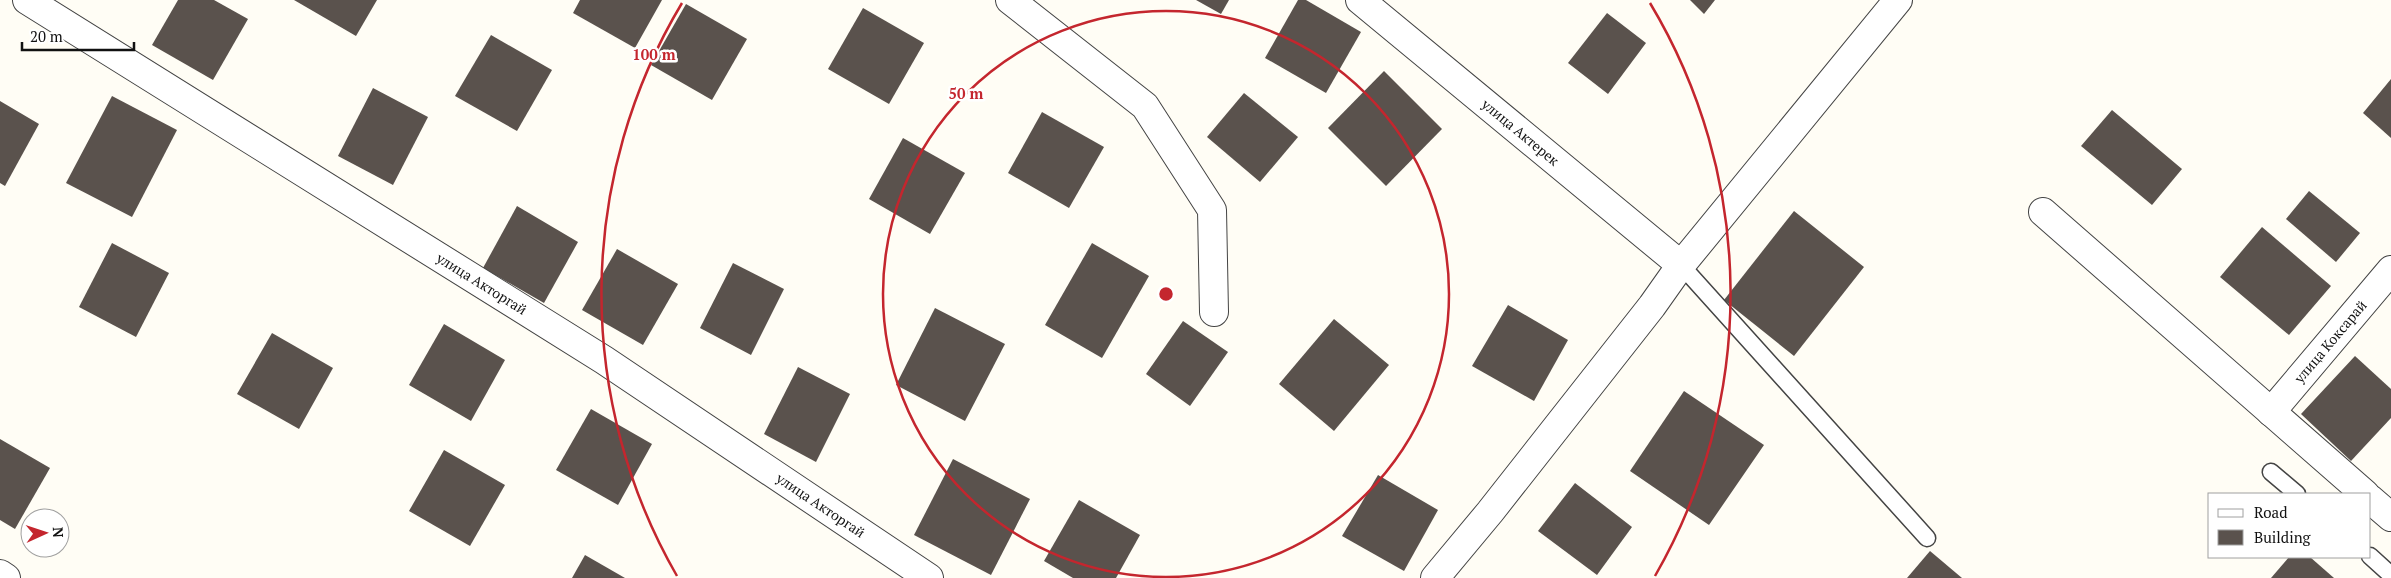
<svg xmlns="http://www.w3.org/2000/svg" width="2391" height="578" font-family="'PT Serif',serif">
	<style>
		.building { fill: #5a524d }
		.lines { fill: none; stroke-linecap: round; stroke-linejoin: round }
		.service-casing { stroke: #444; stroke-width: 19 }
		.minor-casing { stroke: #444; stroke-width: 30 }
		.service { stroke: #fff; stroke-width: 16 }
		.minor { stroke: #fff; stroke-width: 28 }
		.ring { fill: none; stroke: #c4262e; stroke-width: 2.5 }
		.labels { text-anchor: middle; stroke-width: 5; stroke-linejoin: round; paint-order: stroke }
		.street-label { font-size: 14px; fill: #111; stroke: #fff }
		.centre { fill: #c4262e; stroke: #fff; stroke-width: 2.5 }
		.ring-label { font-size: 15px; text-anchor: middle; font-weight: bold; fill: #c4262e; stroke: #fff; stroke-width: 5; stroke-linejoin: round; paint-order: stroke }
	</style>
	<rect width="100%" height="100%" fill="#fffdf5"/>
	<g class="building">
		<path d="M178,0H214L248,19L213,80L152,45Z"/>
		<path d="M294,0H377L356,36Z"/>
		<path d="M580,0H662L635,48L573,13Z"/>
		<path d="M1196,0H1229L1221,14Z"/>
		<path d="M1298,0H1306L1361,32L1326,93L1265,58Z"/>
		<path d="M1690,0H1715L1704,14Z"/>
		<path d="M686,4L747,39L712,100L651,65Z"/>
		<path d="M863,8L924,43L889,104L828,69Z"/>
		<path d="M1607,13L1646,43L1608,94L1568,63Z"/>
		<path d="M491,35L552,70L517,131L455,96Z"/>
		<path d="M1384,71L1442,129L1386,186L1328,128Z"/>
		<path d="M2391,79V138L2363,113Z"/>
		<path d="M373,88L428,117L393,185L338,156Z"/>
		<path d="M1244,93L1298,137L1260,182L1207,137Z"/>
		<path d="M112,96L177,130L132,217L66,183Z"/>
		<path d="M0,101L39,124L5,186L0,183Z"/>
		<path d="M2112,110L2182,169L2152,205L2081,146Z"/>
		<path d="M1042,112L1104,147L1069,208L1008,173Z"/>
		<path d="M903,138L965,173L930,234L869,199Z"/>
		<path d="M2309,191L2360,233L2336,262L2286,219Z"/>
		<path d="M517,206L578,242L544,303L483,268Z"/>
		<path d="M1794,211L1864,267L1794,356L1724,300Z"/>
		<path d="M2262,227L2331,286L2289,335L2220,277Z"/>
		<path d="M112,243L169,273L136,337L79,307Z"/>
		<path d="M1092,243L1149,276L1102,358L1045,325Z"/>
		<path d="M617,249L678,284L643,345L582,310Z"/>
		<path d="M733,263L784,289L751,355L700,328Z"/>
		<path d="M1508,305L1568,340L1534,401L1472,366Z"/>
		<path d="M935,308L1005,344L965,421L896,385Z"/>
		<path d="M1334,319L1389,365L1334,431L1279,384Z"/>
		<path d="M1183,321L1228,352L1190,406L1146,374Z"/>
		<path d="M444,324L505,360L471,421L409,385Z"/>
		<path d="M272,333L333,368L299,429L237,394Z"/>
		<path d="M2355,356L2391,389V418L2351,461L2301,414Z"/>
		<path d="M798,367L850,394L816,462L764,434Z"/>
		<path d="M1684,391L1764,445L1709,525L1630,471Z"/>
		<path d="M591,409L652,444L618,505L556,470Z"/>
		<path d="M0,439L50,468L15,529L0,520Z"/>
		<path d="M444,450L505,485L470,546L409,511Z"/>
		<path d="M953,459L1030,499L991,575L914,535Z"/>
		<path d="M1378,475L1438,510L1404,571L1342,536Z"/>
		<path d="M1575,483L1632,527L1597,575L1538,531Z"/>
		<path d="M1079,500L1140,535L1116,578H1073L1044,561Z"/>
		<path d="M1930,551L1962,578H1907Z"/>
		<path d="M585,555L625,578H572Z"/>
		<path d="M2289,557H2310L2334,578H2271Z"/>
	</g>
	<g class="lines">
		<g class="service-casing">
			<g id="service">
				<path d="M1681,265L1927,538"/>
				<path d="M2271,472L2297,494"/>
				<path d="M2370,556L2391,575"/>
			</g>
		</g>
		<g class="minor-casing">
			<g id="minor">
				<path id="s1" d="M27,0L604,360L929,578"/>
				<path d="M1010,0L1145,106L1212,210L1214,312"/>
				<path id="s2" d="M1360,0L1681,265"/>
				<path d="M2043,212L2365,494"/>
				<path id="s3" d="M2271,412L2391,270"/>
				<path d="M2370,499L2391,517"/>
				<path d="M0,574L6,578"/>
				<path d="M1435,578L1490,512L1652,306L1681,265L1898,0"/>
			</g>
		</g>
		<use href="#service" class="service"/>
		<use href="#minor" class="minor"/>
	</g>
	<g class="ring">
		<circle cx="1166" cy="294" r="283"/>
		<path d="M677 576A565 565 0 0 1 682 3M1650 3A565 565 0 0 1 1655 576"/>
	</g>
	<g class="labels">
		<g class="street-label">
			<text dy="5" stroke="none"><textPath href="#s2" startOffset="208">улица Актерек</textPath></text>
			<text dy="5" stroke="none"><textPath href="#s1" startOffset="536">улица Акторгай</textPath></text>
			<text dy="5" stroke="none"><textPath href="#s3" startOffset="92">улица Коксарай</textPath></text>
			<text dy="5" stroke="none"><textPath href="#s1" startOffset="941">улица Акторгай</textPath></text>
		</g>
	</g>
	<circle cx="1166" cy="294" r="8" class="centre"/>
	<g class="ring-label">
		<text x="654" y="60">100 m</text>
		<text x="966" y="99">50 m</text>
	</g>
	<rect x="2208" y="493" width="162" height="65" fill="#ffffff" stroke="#a0a0a0"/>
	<rect x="2218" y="509" width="25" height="8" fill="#ffffff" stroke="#a0a0a0"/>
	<text x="2254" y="518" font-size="15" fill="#111111">Road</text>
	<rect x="2218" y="530" width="25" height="15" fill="#5a524d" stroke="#a0a0a0"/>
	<text x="2254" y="543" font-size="15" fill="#111111">Building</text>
	<g transform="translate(45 533) rotate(87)"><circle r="24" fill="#ffffff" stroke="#a0a0a0"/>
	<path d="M0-4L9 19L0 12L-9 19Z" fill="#c4262e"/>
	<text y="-8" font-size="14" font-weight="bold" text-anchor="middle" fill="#111111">N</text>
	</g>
	<path d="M22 42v8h112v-8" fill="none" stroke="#111111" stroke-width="2.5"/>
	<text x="30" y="42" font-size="15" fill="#111111" stroke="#ffffff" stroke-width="4" paint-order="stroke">20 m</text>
</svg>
